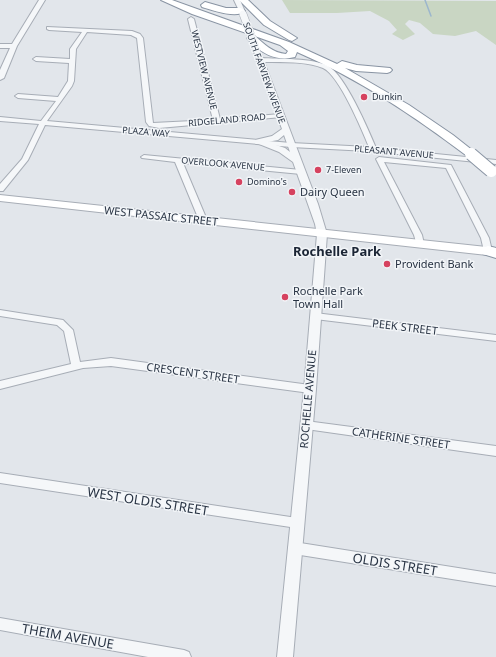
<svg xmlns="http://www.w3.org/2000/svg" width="496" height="657" font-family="'Noto Sans',sans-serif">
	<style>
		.green { fill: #c9d6c3 }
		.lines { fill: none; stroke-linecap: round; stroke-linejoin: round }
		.stream { stroke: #9cb6cd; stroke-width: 1.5 }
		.minor-casing { stroke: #a7adb6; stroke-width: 2 }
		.tertiary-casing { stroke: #a7adb6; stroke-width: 2 }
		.secondary-casing { stroke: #a7adb6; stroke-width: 2 }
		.trunk-casing { stroke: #8994a3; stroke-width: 2 }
		.minor { fill: #f5f7f9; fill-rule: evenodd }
		.tertiary { fill: #f5f7f9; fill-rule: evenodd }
		.secondary { fill: #fff; fill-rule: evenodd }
		.trunk { fill: #fff; fill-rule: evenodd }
		.tertiary-bridge-casing { stroke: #a7adb6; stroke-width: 8; stroke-linecap: butt }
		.trunk-bridge-casing { stroke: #8994a3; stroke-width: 14; stroke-linecap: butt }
		.tertiary-bridge { stroke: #f5f7f9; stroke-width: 7 }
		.trunk-bridge { stroke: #fff; stroke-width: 12 }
		.poi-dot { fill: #d6425f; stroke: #f2f5f8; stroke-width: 1.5 }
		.labels { text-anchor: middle; stroke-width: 3; stroke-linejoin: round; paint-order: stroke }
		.far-street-label { font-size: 9px; fill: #293444; stroke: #f2f5f8 }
		.far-poi-label { font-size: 9px; fill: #293444; stroke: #f2f5f8; text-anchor: start }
		.poi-label { font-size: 11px; fill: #293444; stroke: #f2f5f8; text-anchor: start }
		.street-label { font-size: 11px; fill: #293444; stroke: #f2f5f8 }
		.quarter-label { font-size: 13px; font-weight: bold; fill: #1b2535; stroke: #f2f5f8 }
		.near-street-label { font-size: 13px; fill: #293444; stroke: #f2f5f8 }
	</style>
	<rect width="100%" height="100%" fill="#e2e6eb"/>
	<path class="green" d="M282,0L496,1V45L476,31L455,36L433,34L420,23L409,20L405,24L415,34L403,40L392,34L397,30L389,21L370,11L337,13H290Z"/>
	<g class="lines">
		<path class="stream" d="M425,0L431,16"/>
		<g class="minor-casing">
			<g id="minor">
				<path d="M191,17L194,19L220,119L280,114L282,115V117L159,128L149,126L146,122L137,38L131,35L87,32L76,49L74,81L72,86L47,121L291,143L369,147C362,130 339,75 323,68C306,61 279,62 261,62L258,60L261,58C278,59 314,58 328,66C345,75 368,129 376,148L496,160V164L368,151L291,147L45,125L28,160L3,191H0V184L22,159L39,124L0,121V117L41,121L56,101L18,98L15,96L18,94L58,97L68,81L69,63L36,61L33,59L36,57L70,59V49L82,32L49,30L47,29V27L132,31L140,34L143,38L153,123L213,120L188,19Z"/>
				<path d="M144,155L301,170L305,172L301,174L183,163L207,220L203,222L199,220L175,162L142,158L141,157Z"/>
				<path d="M379,157L451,165L489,238L492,251L491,253L488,254L484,251L481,238L446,168L384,162L422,235L424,244L423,246H417L414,235L376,159Z"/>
				<path d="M0,310L63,320L73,330L80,362L111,358L310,385L313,386L315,389L313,392L310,393L111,366L83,368L0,389V381L71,364L64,331L57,325L0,316Z"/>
				<path d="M315,313L496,335V341L315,319L311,316Z"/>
				<path d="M306,421L496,446V456L306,429L302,428L301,425L302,422Z"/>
				<path d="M0,473L297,518L301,519L303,523L301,527L297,528L0,483Z"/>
				<path d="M294,542L496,574V586L294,554L290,552L288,548L290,544Z"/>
				<path d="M0,618L184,650L189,652L191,657H148L0,630Z"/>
			</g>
		</g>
		<g class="tertiary-casing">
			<g id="tertiary">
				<path d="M39,0H45L17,46L4,78L0,80V70L10,48H0V44H12Z"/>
				<path d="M234,0H240L246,14L245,15H241Z"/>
				<path d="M252,36L255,38L318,204L327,234L316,389L293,657H277L304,389L317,234L315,224L293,162L279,152L254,142L255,140L272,136L282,129L249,38ZM284,135L290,152L285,148L267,142L278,140Z"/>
			</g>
		</g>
		<g class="secondary-casing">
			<path id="secondary" d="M0,195L496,248V256L0,201Z"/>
		</g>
		<g class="trunk-casing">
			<g id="trunk">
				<path d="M161,0H172L289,42L337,64L342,61L357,65L390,68L392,70L390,72L387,73L356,71L345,68L409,105L453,135L477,154L475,156H467C414,116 359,79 297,52L295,57C276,62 260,53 247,38L249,36H255C264,44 273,53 286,54L288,51L280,45L192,14Z"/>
				<path d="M239,0H248L270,21L297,38L292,41L289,40L264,25Z"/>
				<path d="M205,2L226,8H241L245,11C237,19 212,10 202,7L201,5Z"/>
				<path d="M488,246L496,248V258L483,254L481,251L483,248Z"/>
			</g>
		</g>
		<use href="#minor" class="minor"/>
		<use href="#tertiary" class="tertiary"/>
		<use href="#secondary" class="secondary"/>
		<use href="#trunk" class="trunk"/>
		<g class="tertiary-bridge-casing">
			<path id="tertiary-bridge" d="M243,14L252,38"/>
		</g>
		<g class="trunk-bridge-casing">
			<path id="trunk-bridge" d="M471,154L491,171"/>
		</g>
		<use href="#tertiary-bridge" class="tertiary-bridge"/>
		<use href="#trunk-bridge" class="trunk-bridge"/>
	</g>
	<g class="poi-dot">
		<circle cx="364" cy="97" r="4"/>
		<circle cx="318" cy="170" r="4"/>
		<circle cx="239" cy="182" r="4"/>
		<circle cx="292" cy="192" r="4"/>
		<circle cx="387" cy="264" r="4"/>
		<circle cx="285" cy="297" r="4"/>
	</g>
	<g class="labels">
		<g class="far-street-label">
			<text transform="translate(204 70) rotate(76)" y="3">WESTVIEW AVENUE</text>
			<text transform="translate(264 73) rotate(70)" y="3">SOUTH FARVIEW AVENUE</text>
			<text transform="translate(227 120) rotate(-5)" y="3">RIDGELAND ROAD</text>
			<text transform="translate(146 132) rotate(5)" y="3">PLAZA WAY</text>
			<text transform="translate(394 152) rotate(5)" y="3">PLEASANT AVENUE</text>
			<text transform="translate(223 164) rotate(5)" y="3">OVERLOOK AVENUE</text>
		</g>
		<g class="far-poi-label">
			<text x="372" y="100">Dunkin</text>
			<text x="326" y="173">7-Eleven</text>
			<text x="247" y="185">Domino's</text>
		</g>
		<g class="poi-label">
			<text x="300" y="196">Dairy Queen</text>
			<text x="395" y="268">Provident Bank</text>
			<text x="293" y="295">Rochelle Park<tspan x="293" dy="13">Town Hall</tspan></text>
		</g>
		<g class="street-label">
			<text transform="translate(161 216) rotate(6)" y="4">WEST PASSAIC STREET</text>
			<text transform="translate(405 327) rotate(7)" y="4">PEEK STREET</text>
			<text transform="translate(193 373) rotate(8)" y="4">CRESCENT STREET</text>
			<text transform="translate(308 399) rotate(-85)" y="4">ROCHELLE AVENUE</text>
			<text transform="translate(401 438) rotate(8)" y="4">CATHERINE STREET</text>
		</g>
		<g class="quarter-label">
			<text x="337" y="256">Rochelle Park</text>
		</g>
		<g class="near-street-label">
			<text transform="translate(148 501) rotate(9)" y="5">WEST OLDIS STREET</text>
			<text transform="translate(395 564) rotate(9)" y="5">OLDIS STREET</text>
			<text transform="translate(68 636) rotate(10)" y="5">THEIM AVENUE</text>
		</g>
	</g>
</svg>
